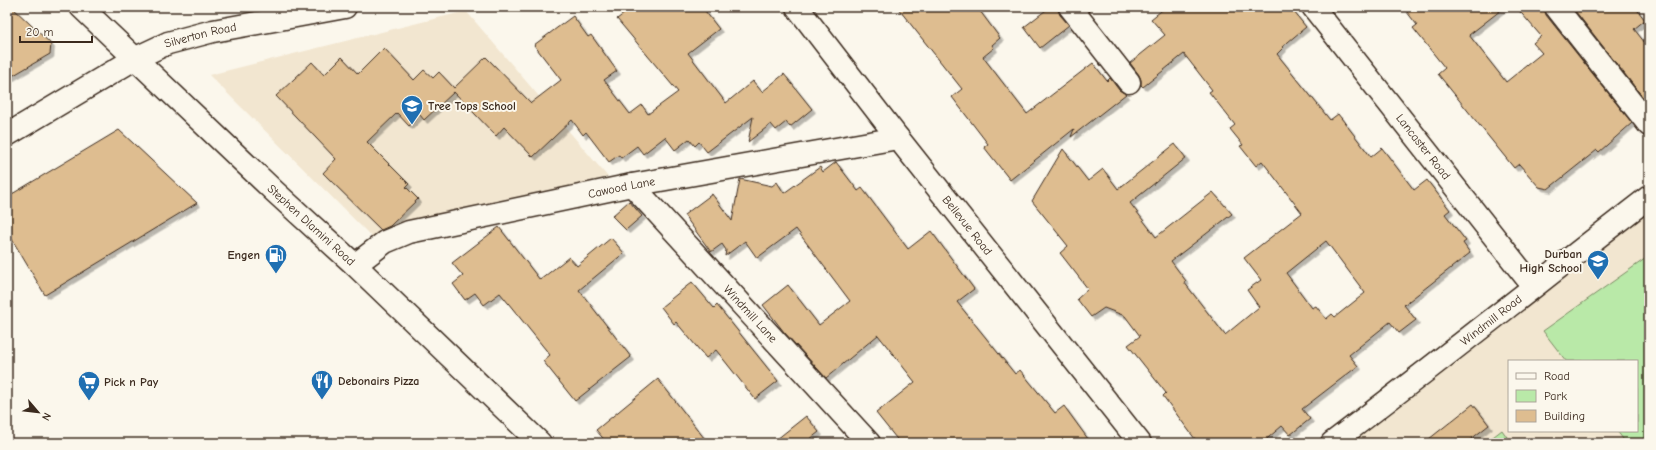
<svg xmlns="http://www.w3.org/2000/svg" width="1656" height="450" font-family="'Comic Neue',sans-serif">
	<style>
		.built { fill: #f2e6d0; fill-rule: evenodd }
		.green { fill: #b9e9a8; stroke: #7a8a63 }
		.building { fill: #debd90; stroke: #3b2a1e; fill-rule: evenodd; filter: url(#shadow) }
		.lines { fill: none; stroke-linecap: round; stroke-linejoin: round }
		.minor-casing { stroke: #3b2a1e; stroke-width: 25 }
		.secondary-casing { stroke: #3b2a1e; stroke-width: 25 }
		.minor { stroke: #fbf7ec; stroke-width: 22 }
		.secondary { stroke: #fbf7ec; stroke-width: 22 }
		.labels { text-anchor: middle; stroke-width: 4; stroke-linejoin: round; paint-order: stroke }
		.street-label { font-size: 12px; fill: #3b2a1e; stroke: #fbf7ec }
		.poi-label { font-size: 12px; font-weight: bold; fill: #3b2a1e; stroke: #fbf7ec; text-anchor: start }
	</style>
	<defs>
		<filter id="shadow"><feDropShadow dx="3.5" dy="3.5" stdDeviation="0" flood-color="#0004"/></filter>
	</defs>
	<rect width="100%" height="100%" fill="#fbf7ec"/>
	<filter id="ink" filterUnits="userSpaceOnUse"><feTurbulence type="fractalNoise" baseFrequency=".025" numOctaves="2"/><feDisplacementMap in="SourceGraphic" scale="8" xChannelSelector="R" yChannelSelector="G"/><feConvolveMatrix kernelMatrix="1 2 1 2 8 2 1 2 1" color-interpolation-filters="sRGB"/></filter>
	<g filter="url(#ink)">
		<g class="built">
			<path d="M466,11L608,177L373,238L209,75Z"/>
			<path d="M1649,201V443H1340ZM1509,361H1637V431H1509Z"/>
		</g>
		<g class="green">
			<path d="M1649,256V443H1626L1617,431H1637V361H1566L1543,331Z"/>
			<path d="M1502,430L1511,443H1485Z"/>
		</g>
		<g class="building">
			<path d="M7,7H12L51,44L50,54L7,79Z"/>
			<path d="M633,7H702L719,29L688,53L726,103L753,81L762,92L784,74L812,109L790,127L786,122L776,130L771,124L748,142L753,117L707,152L699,142L695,146L689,139L675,150L665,137L643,154L637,146L621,158L619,155L609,162L586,132L583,135L572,120L533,157L504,127L496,136L454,92L424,120L420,115L409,126L397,113L367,142L409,184L406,187L418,199L390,226L381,230L323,173L336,159L276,96L312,62L324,75L342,57L358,74L384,48L414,80L424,70L433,78L439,72L454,88L486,57L531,103L561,80L534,45L573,16L588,37L591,35L617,71L604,80L630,114L642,105L648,114L678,92L617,19Z"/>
			<path d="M897,7H977L1000,38L992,45L994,48L983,57L1027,114L1093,63L1107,81L1110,78L1119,90L1126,94L1071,137L1074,129L1010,180L984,147L988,144L952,97L962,89Z"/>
			<path d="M1050,7H1057L1060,15L1069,25L1040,48L1024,27Z"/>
			<path d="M1166,7H1290L1306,27L1282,47L1283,48L1277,54L1330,120L1338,114L1371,157L1382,148L1414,190L1427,180L1450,210L1445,214L1466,241L1463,243L1470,253L1404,305L1416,320L1399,333L1390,322L1349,355L1358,366L1302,409L1310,419L1290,435L1282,426L1262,443H1198L1163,396L1166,393L1128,345L1140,336L1125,316L1104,308L1091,317L1077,299L1088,289L1060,253L1068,246L1032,201L1063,149L1088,181L1103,169L1118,189L1175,144L1186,158L1130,203L1156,237L1213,192L1232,214L1171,261L1186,281L1184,282L1225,335L1259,307L1247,290L1261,280L1244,258L1302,213L1262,161L1256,166L1240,146L1243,145L1230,129L1235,125L1209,92L1212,90L1184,54L1143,87L1141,85V80L1139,75L1130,63L1165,35L1151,19ZM1326,241L1365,293L1335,317L1332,314L1326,319L1316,306L1312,308L1286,273Z"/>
			<path d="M1403,7H1505L1469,35L1506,82L1542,53L1533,43L1541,36L1516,7H1544L1546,15L1632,123L1599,152L1597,150L1548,189L1539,187L1519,164L1514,168L1438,74L1445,68L1413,28L1417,25Z"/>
			<path d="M1572,7H1635L1645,20L1634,29L1649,48V105Z"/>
			<path d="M119,130L197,203L45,295L7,231V197Z"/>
			<path d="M836,162L858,191L862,188L908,249L931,231L974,289L957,302L1015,374L1020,370L1055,413L1064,406L1091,443H900L876,413L915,382L878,335L826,378L784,332L763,305L788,285L819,325L850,301L796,229L757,258L745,241L725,256L726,250L722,244L711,252L684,215L712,194L732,221L740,179L772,186L777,182L784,193L820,167L823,172Z"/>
			<path d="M629,201L642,216L626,230L612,216Z"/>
			<path d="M499,227L540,280L569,257L577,266L611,238L624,253L579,290L631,357L575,401L543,361L550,355L500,293L484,305L475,293L465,300L453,284L463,276L452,263Z"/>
			<path d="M692,282L714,308L717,305L778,381L755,399L716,350L706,358L676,322L674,324L661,307Z"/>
			<path d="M658,379L708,443H607L596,430Z"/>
			<path d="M1473,404L1489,425L1466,443H1424Z"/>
			<path d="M806,416L819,432L805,443H772Z"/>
		</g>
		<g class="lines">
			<g class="minor-casing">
				<g id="minor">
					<path id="s1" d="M797,7L898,138L1140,443"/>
					<path d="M1070,7L1129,82"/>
					<path id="s2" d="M1313,7L1533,286"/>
					<path d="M1556,7L1649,125"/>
					<path id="s3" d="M7,135L136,58L168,43L213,31L345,7"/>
					<path id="s4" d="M632,185L869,443"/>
					<path id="s5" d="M355,265L385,242L409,232L632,185L898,138"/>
					<path id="s6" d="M1332,443C1439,362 1543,279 1649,197"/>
				</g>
			</g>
			<g class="secondary-casing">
				<g id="secondary">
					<path id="s7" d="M81,7L274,191L355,265L540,443"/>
				</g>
			</g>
			<use href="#minor" class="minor"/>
			<use href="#secondary" class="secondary"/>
		</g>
	</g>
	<defs>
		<g id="school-pin" transform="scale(1.15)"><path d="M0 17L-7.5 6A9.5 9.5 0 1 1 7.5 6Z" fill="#1f6fb2" stroke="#fbf7ec"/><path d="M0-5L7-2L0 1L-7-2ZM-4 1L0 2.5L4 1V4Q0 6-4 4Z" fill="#fff"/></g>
		<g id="fuel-pin" transform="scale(1.15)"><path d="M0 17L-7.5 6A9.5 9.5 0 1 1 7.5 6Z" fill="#1f6fb2" stroke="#fbf7ec"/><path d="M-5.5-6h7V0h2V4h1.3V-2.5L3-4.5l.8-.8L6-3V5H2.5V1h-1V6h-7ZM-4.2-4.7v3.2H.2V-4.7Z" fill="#fff"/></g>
		<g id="restaurant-pin" transform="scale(1.15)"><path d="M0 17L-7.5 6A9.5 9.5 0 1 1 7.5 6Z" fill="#1f6fb2" stroke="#fbf7ec"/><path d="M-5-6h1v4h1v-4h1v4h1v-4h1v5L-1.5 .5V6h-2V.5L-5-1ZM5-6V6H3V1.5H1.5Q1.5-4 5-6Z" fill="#fff"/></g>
		<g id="supermarket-pin" transform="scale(1.15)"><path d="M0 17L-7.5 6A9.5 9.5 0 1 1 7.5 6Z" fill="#1f6fb2" stroke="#fbf7ec"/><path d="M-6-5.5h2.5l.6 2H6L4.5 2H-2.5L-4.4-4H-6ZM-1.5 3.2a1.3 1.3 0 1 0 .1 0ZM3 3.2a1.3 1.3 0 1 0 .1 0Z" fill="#fff"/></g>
	</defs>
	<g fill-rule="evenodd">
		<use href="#school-pin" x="412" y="106"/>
		<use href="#fuel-pin" x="276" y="255"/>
		<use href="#school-pin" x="1598" y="261"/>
		<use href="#restaurant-pin" x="322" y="381"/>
		<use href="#supermarket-pin" x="89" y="382"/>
	</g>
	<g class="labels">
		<g class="street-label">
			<text dy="4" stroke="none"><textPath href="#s3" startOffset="219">Silverton Road</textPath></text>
			<text dy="4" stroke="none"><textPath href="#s2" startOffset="178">Lancaster Road</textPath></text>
			<text dy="4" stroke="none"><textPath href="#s5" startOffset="281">Cawood Lane</textPath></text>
			<text dy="4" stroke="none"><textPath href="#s7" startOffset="317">Stephen Dlamini Road</textPath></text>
			<text dy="4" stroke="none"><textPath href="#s1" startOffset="277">Bellevue Road</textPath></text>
			<text dy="4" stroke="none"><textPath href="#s4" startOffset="175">Windmill Lane</textPath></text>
			<text dy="4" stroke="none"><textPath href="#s6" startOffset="201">Windmill Road</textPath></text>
		</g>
		<g class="poi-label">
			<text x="428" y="110">Tree Tops School</text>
			<text x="1582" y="258" text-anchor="end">Durban<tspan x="1582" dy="14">High School</tspan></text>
			<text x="260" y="259" text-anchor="end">Engen</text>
			<text x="338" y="385">Debonairs Pizza</text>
			<text x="104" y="386">Pick n Pay</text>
		</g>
	</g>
	<rect width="1656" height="450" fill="none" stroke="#fbf7ec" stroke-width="24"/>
	<rect x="12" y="12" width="1632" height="426" fill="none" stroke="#3b2a1e" stroke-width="1.5" filter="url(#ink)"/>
	<rect x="1508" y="360" width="130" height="72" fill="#fbf7ec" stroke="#aea59a"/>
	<rect x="1516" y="373" width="20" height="6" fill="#fbf7ec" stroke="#aea59a"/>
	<text x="1544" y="380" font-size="12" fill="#3b2a1e">Road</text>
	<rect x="1516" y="390" width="20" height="12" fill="#b9e9a8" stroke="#aea59a"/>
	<text x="1544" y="400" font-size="12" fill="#3b2a1e">Park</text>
	<rect x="1516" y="410" width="20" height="12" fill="#debd90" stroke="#aea59a"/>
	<text x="1544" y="420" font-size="12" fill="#3b2a1e">Building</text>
	<g transform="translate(38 412) rotate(118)" stroke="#fbf7ec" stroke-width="3" paint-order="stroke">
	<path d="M0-3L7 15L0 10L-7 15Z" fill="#3b2a1e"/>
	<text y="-6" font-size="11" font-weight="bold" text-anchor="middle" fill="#3b2a1e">N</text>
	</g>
	<path d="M20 36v6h72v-6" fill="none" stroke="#3b2a1e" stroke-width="2"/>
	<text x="26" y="36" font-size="12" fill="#3b2a1e" stroke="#fbf7ec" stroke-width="3" paint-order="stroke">20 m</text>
</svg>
